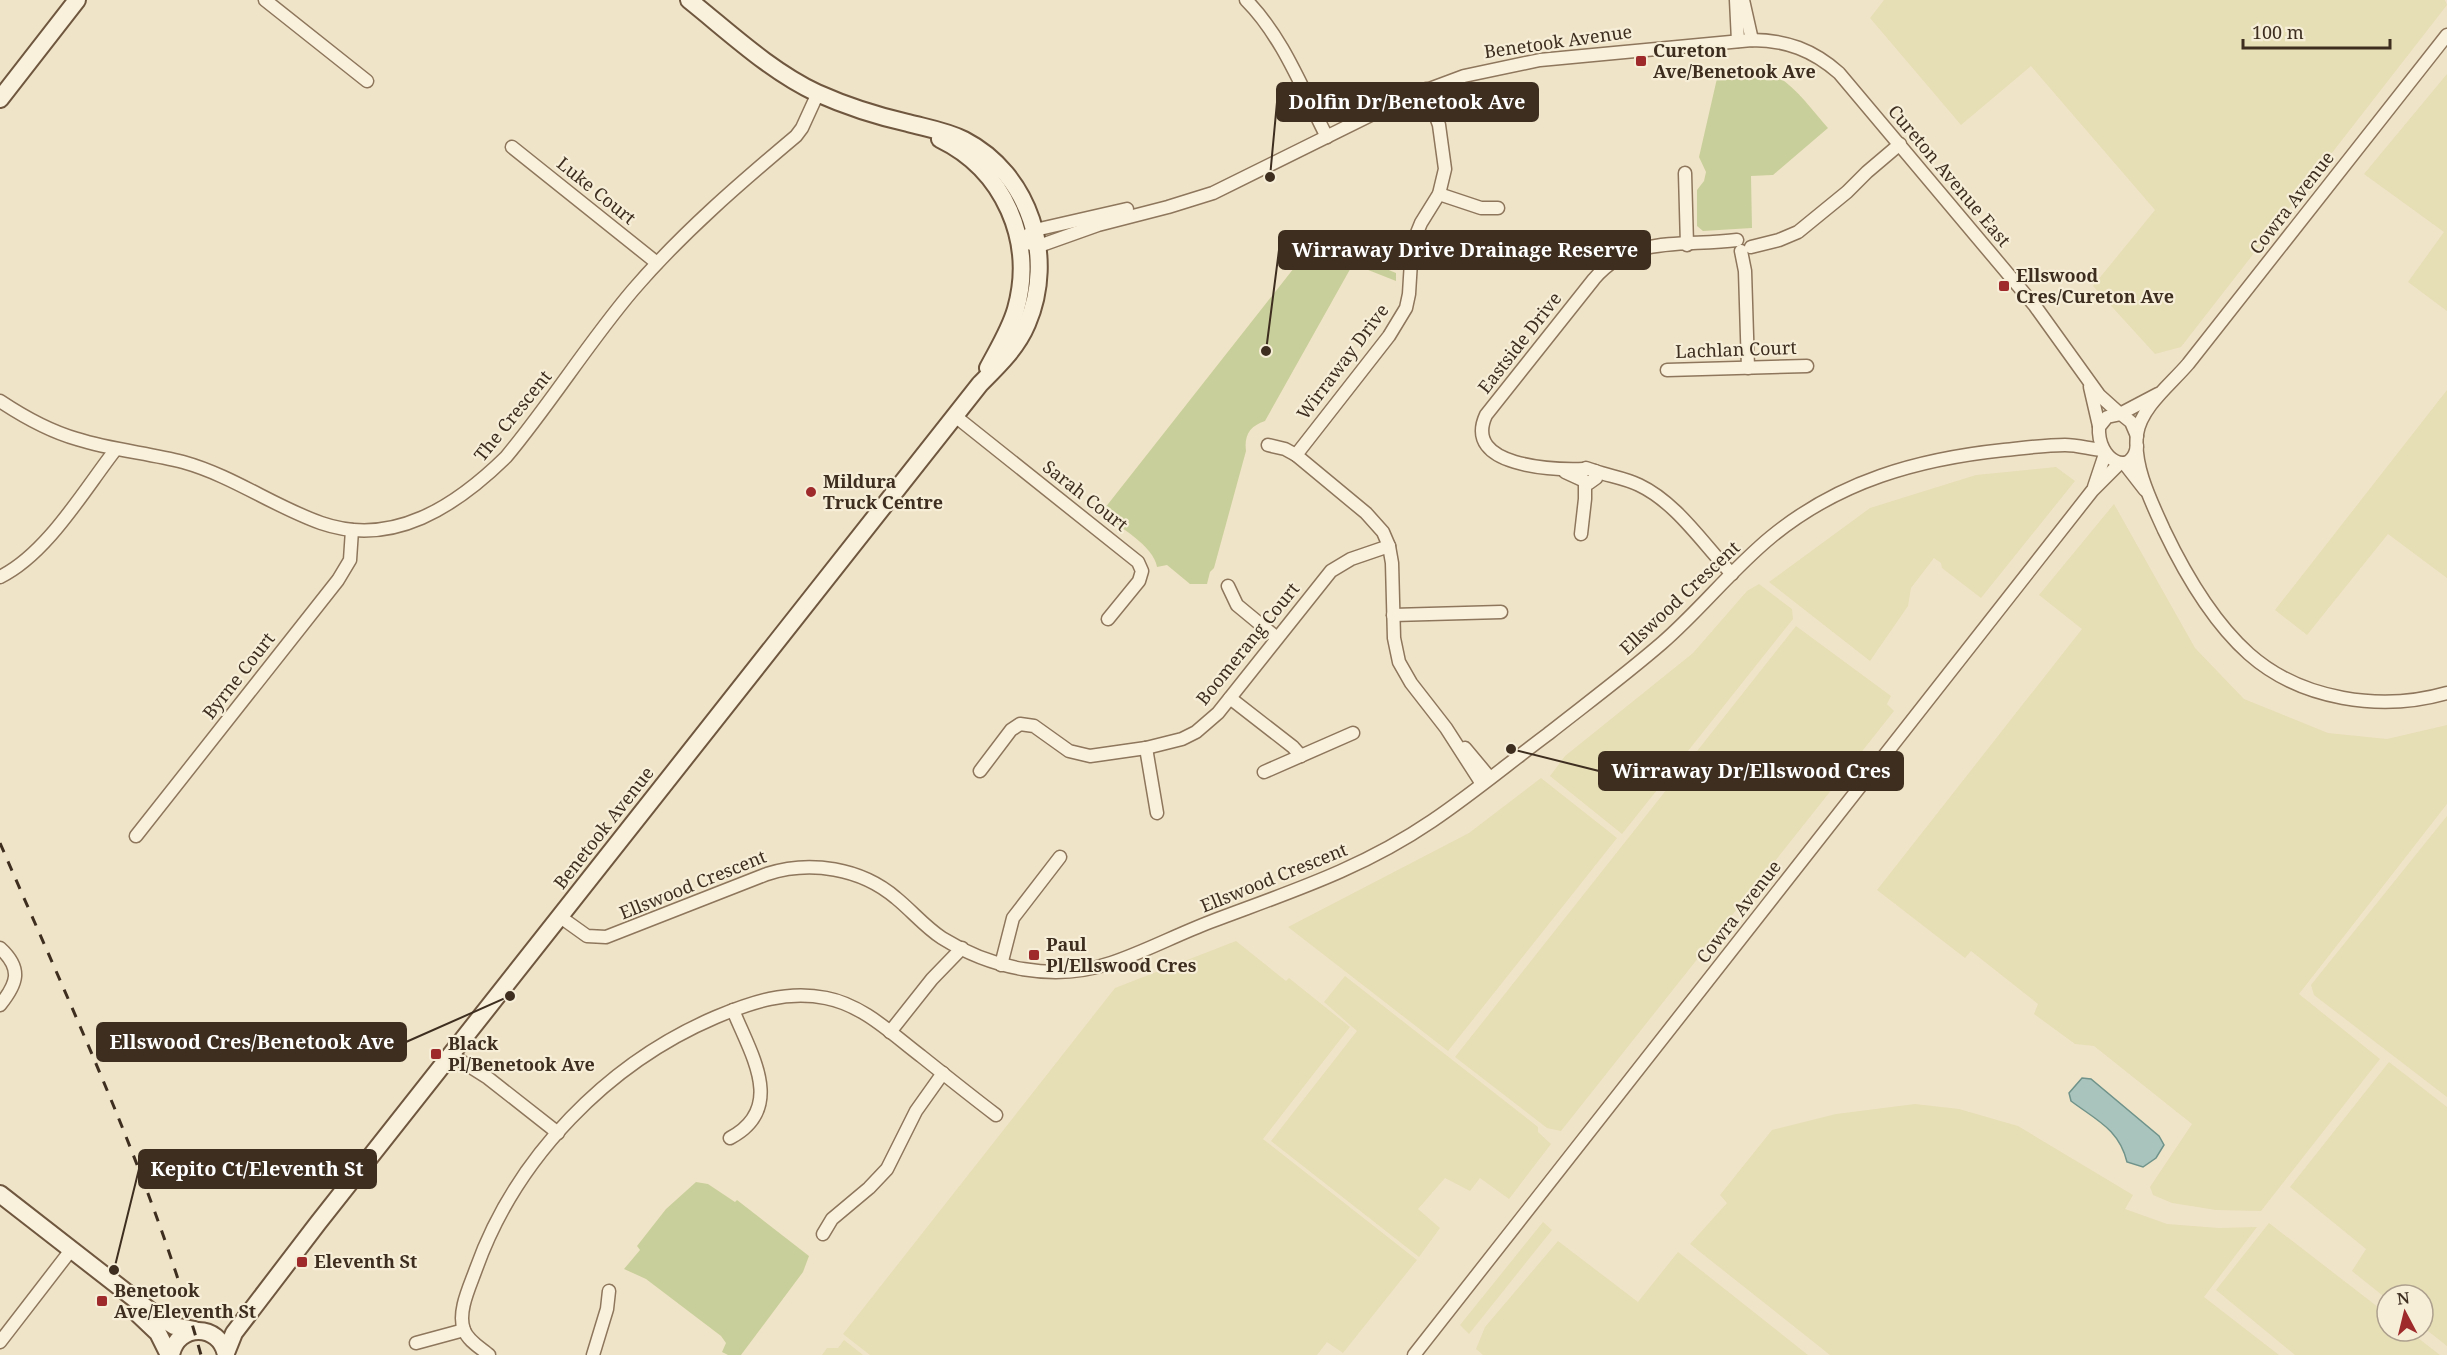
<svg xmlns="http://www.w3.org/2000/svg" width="2447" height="1355" font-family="'Noto Serif',serif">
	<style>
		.farmland { fill: #e6deb5 }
		.green { fill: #c9cf9b }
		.water { fill: #a9c4bc; stroke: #6f938a; stroke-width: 1.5 }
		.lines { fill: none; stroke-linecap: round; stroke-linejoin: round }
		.street-casing { stroke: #8d765c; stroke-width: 15 }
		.secondary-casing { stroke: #6f573f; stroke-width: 20 }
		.street { stroke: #faf1dc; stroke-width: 12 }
		.secondary { stroke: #faf1dc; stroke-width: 16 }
		.rail { stroke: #3d2e20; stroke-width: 3; stroke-dasharray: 10 10; stroke-linecap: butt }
		.poi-dot { fill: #9e2a2b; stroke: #f7eed8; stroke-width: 2 }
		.labels { text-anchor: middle; stroke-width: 4.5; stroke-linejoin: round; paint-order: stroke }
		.street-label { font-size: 18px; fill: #3d2e20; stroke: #f7eed8 }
		.poi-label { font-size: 18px; font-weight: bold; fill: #3d2e20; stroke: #f7eed8; text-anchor: start }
		.leader { fill: none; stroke: #3d2e20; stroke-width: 2 }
		.callout-dot { fill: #3d2e20; stroke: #f7eed8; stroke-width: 2 }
		.callout { fill: #3d2e20; stroke: #3d2e20; stroke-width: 2 }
		.callout-label { font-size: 20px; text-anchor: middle; font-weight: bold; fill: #fff }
	</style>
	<rect width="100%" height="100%" fill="#f0e4c8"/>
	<g class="farmland">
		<path d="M1884,0H2445L2447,5L2181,347L2155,354L2093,286L2155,210L2031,66L1961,125L1870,18Z"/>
		<path d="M2447,74V311L2408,282L2444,232L2364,174Z"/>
		<path d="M2447,390V578L2388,534L2307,635L2275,610Z"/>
		<path d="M2056,467L2075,481L1981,598L1942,568L1941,563L1934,558L1911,588L1908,606L1870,661L1769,582L1870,508L1976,475Z"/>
		<path d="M2114,504L2195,648L2244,699L2328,733L2387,739L2447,725V804L2299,994L2380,1059L2261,1211L2216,1210L2172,1203L2153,1195L2150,1187L2192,1124L2094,1046L2075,1044L2034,1014L2038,1004L1971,951L1965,958L1877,890L2082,629L2039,595Z"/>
		<path d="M1759,584L1792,609L1793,619L1622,834L1550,776L1565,756L1693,653L1747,591Z"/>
		<path d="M1796,626L1891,696L1887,704L1894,711L1561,1131L1547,1128L1455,1057Z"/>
		<path d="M1541,778L1617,838L1448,1051L1288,927L1469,833Z"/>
		<path d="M2447,816V1097L2314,995L2311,985Z"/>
		<path d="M1236,941L1286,981L1289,978L1350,1027L1263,1139L1417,1260L1343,1353L1327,1342L1317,1355H870L843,1334L1115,988Z"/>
		<path d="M1345,976L1538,1127V1132L1551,1144L1509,1199L1480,1178L1470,1191L1445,1178L1418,1209L1440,1228L1419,1257L1271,1141L1357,1031L1324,1002Z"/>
		<path d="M2389,1062L2447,1107V1346L2423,1327V1295H2387V1299L2352,1271L2366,1249L2290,1187Z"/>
		<path d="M1915,1104L1959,1109L2018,1126L2133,1195L2125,1209L2167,1224L2219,1228L2257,1227L2204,1297L2279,1355H1830L1690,1244L1727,1203L1720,1195L1772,1130L1836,1114Z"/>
		<path d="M1543,1222L1552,1230L1469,1334L1460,1325Z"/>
		<path d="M2269,1223L2387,1314V1331H2409L2440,1355H2295L2216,1290Z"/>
		<path d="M1558,1241L1638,1302L1678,1252L1808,1355H1483L1476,1349L1485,1327Z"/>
		<path d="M844,1340L863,1355H822L827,1348H838Z"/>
	</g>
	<g class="green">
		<path d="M1761,70C1787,74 1811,109 1828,128L1773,175L1751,176L1752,228L1703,231L1697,226V190L1704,181L1706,172L1699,157L1718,74Z"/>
		<path d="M1316,240L1396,273V281L1353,264L1265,421C1250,426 1244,435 1246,451L1214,568L1210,572L1207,584H1190L1167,565L1157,567C1154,546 1118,526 1101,513Z"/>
		<path d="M696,1182L708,1184L735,1202L737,1200L809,1256L803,1272L741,1355H728L722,1352L726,1343L721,1336L646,1279L624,1269L640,1250L637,1246L666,1209Z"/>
	</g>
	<path class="water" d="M2082,1078L2091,1079L2159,1136L2164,1145L2156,1158L2143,1167L2127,1162C2119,1129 2096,1120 2071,1101L2069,1093Z"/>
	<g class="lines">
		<g class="street-casing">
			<g id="street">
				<path d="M265,0L367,81"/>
				<path d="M1246,0C1283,37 1303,91 1327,137"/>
				<path d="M1736,0L1738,41"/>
				<path d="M1743,0L1752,40"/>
				<path d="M2447,35L2188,364C2171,384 2141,407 2137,434C2133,466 2151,501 2164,530C2185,574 2212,621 2249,654C2301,700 2381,712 2447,693"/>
				<path d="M512,147L657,263"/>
				<path d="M1685,173L1687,245"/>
				<path d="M1439,194L1481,208H1498"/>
				<path d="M1028,235L1035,230L1127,209"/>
				<path d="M1020,241L1039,246L1098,225L1168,207L1213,193L1405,98L1464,76L1540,60L1752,40C1786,40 1813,50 1839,73L2035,306L2099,395L2119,413"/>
				<path d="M1751,247L1779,240L1798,232L1847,192L1867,172L1900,144"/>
				<path d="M1741,251L1745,271L1748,368"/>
				<path d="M1667,370L1807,366"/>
				<path d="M2090,387L2099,426"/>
				<path d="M0,401C24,417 49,431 77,439C112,450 148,453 183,462C233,476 273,506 321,523C393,548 456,506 506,457C551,403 588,343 633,290C682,233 739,184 796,136L802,128L818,93"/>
				<path d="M2120,414L2158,394"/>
				<path d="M955,416L1138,562L1142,571L1139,581L1108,619"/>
				<path d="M2137,436L2131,422L2121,414L2107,417L2099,427C2097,461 2132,478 2137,446"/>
				<path d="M1268,445L1285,449L1296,455L1366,513L1383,532L1389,546L1392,563L1394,638L1399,662L1411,683L1446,728L1482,784"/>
				<path d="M1296,455L1389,336L1406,308L1409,294L1412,245L1421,223L1439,194L1445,169L1439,125L1426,89"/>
				<path d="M2124,463L2145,490"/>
				<path d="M1584,469C1554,470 1462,467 1486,415L1594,279C1632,234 1685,247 1737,240"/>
				<path d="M1595,471C1609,476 1625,478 1639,485C1677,503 1703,544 1732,574"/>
				<path d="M1565,472L1589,483L1596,478L1595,471L1586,468L1582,471L1581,478"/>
				<path d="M2094,487L2105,454"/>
				<path d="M1581,534L1585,499V482"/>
				<path d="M0,577C47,554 84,490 116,449"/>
				<path d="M1228,586L1237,605L1277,638"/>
				<path d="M1393,615L1501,612"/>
				<path d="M1230,698L1293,747L1301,756"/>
				<path d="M1146,748L1157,813"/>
				<path d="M1465,748L1490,778"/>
				<path d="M980,771L1011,730L1020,724L1034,726L1069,751L1090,756L1146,748L1182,739L1196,732L1218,713L1331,571L1351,559L1389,546"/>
				<path d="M1264,772L1353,733"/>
				<path d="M136,836L338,580L350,560L352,530"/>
				<path d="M559,916L587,936L606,937L767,874C810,860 861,868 896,898C912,911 925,927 942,938C992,969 1054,982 1111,963C1144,952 1176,935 1210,922C1289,892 1360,870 1432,821C1472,794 1509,763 1548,734C1586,704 1625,675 1662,643C1700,610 1732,569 1771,537C1839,481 1918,459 2004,450C2024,448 2045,445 2065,445C2078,445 2090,449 2103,450"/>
				<path d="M0,948C23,969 17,984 0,1005"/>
				<path d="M1001,965L1013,918L1060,857"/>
				<path d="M890,1032L932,979L962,948"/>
				<path d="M450,1054L488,1078L558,1133"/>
				<path d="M730,1138C787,1108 750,1053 733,1010"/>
				<path d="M823,1234L832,1219L869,1188L887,1169L916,1111L943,1073"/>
				<path d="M0,1342L71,1250"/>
				<path d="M416,1343L464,1330"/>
				<path d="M489,1355C481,1348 468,1341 464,1330C457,1312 470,1286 476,1269C516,1157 608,1063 716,1017C752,1002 787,990 826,998C863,1005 892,1034 921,1056C946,1076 971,1096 996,1115"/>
				<path d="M593,1355L607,1309L609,1291"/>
				<path d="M1414,1355L2092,491L2120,463"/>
			</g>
		</g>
		<g class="secondary-casing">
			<g id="secondary">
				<path d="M0,99L77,0"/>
				<path d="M940,139C1004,170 1035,241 1016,309C1010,330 998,349 988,368"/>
				<path d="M0,1194L149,1310L174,1326L195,1330"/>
				<path d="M138,1314L158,1333L169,1355"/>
				<path d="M226,1353L234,1333L318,1223L980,384C998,366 1017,348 1027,324C1056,257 1030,174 964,140C946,131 927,128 908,123C877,116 846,106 817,93C770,71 729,32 689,0"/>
				<path d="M171,1355C177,1323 220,1323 226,1355"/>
			</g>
		</g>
		<use href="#street" class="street"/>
		<use href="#secondary" class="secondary"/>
		<path class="rail" d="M0,843C73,1012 152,1178 201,1355"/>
	</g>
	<g class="poi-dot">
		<rect x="1635" y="55" width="12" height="12" rx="3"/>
		<rect x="1998" y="280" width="12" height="12" rx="3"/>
		<circle cx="811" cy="492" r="6"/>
		<rect x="1028" y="949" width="12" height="12" rx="3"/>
		<rect x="430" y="1048" width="12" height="12" rx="3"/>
		<rect x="296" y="1256" width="12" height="12" rx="3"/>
		<rect x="96" y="1295" width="12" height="12" rx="3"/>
	</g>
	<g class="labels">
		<g class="street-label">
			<text transform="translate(1558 42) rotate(-8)" y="6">Benetook Avenue</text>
			<text transform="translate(1949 176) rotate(50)" y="6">Cureton Avenue East</text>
			<text transform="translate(596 191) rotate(39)" y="6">Luke Court</text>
			<text transform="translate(2292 203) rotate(-52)" y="6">Cowra Avenue</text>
			<text transform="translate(1520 343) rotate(-52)" y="6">Eastside Drive</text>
			<text transform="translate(1736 350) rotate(-2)" y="6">Lachlan Court</text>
			<text transform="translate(1343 362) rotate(-53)" y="6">Wirraway Drive</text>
			<text transform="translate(513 416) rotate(-51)" y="6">The Crescent</text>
			<text transform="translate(1085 496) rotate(38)" y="6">Sarah Court</text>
			<text transform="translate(1680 598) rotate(-43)" y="6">Ellswood Crescent</text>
			<text transform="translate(1248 644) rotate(-51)" y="6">Boomerang Court</text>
			<text transform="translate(239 676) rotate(-52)" y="6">Byrne Court</text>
			<text transform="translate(604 828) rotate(-52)" y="6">Benetook Avenue</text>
			<text transform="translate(1274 878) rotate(-22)" y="6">Ellswood Crescent</text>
			<text transform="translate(693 885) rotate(-22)" y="6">Ellswood Crescent</text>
			<text transform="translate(1739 912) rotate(-52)" y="6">Cowra Avenue</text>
		</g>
		<g class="poi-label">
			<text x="1653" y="57">Cureton<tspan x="1653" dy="21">Ave/Benetook Ave</tspan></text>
			<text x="2016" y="282">Ellswood<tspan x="2016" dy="21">Cres/Cureton Ave</tspan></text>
			<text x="823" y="488">Mildura<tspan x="823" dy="21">Truck Centre</tspan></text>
			<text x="1046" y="951">Paul<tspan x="1046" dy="21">Pl/Ellswood Cres</tspan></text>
			<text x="448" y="1050">Black<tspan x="448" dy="21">Pl/Benetook Ave</tspan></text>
			<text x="314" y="1268">Eleventh St</text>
			<text x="114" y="1297">Benetook<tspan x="114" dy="21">Ave/Eleventh St</tspan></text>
		</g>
	</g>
	<path class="leader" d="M1270 177L1277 102M1266 351L1279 250M1511 749L1599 771M510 996L406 1042M114 1270L139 1169"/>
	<g class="callout-dot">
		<circle cx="1270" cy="177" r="6"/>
		<circle cx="1266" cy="351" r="6"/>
		<circle cx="1511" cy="749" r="6"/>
		<circle cx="510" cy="996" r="6"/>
		<circle cx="114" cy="1270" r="6"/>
	</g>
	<g class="callout">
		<rect x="1277" y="83" width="261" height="38" rx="6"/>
		<rect x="1279" y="231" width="371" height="38" rx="6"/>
		<rect x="1599" y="752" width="304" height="38" rx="6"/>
		<rect x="97" y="1023" width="309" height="38" rx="6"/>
		<rect x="139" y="1150" width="237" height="38" rx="6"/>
	</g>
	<g class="callout-label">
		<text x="1407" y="109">Dolfin Dr/Benetook Ave</text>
		<text x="1465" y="257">Wirraway Drive Drainage Reserve</text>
		<text x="1751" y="778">Wirraway Dr/Ellswood Cres</text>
		<text x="252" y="1049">Ellswood Cres/Benetook Ave</text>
		<text x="257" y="1176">Kepito Ct/Eleventh St</text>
	</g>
	<g transform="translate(2405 1313) rotate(353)"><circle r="28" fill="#f7eed8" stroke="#ada18e" stroke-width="1.5"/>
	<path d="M0-4.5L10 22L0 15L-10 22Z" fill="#9e2a2b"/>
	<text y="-9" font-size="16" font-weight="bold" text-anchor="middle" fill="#3d2e20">N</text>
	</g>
	<path d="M2243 39v9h147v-9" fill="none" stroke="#3d2e20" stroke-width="3"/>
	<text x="2252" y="39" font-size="18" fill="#3d2e20" stroke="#f7eed8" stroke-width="4.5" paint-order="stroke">100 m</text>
</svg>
